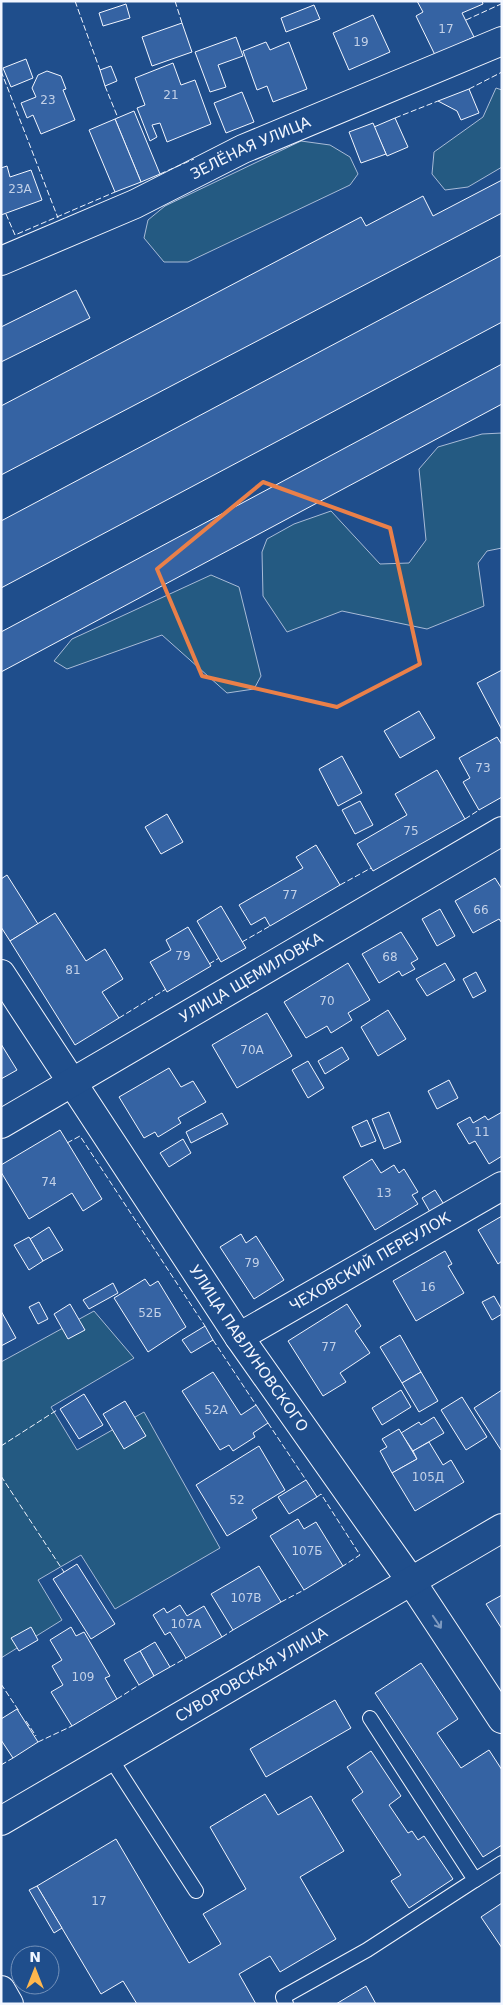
<svg xmlns="http://www.w3.org/2000/svg" width="503" height="2005" font-family="'DejaVu Sans',sans-serif">
	<style>
		.green { fill: #245a82; stroke: #a8bbd7 }
		.building { fill: #3563a3; stroke: #f2f6ff }
		.lines { fill: none; stroke-linecap: round; stroke-linejoin: round }
		.service-casing { stroke: #f2f6ff; stroke-width: 16 }
		.minor-casing { stroke: #f2f6ff; stroke-width: 30 }
		.tertiary-casing { stroke: #f2f6ff; stroke-width: 30 }
		.service { stroke: #1f4e8c; stroke-width: 14 }
		.minor { stroke: #1f4e8c; stroke-width: 28 }
		.tertiary { stroke: #1f4e8c; stroke-width: 28 }
		.fence { stroke: #f2f6ff; stroke-width: 1; stroke-dasharray: 6 2.5; stroke-linecap: butt }
		.oneway { stroke: #7e9ac0 }
		.marked { fill: none; stroke: #ea8049; stroke-width: 4; stroke-linejoin: round }
		.labels { text-anchor: middle; stroke-width: 4; stroke-linejoin: round; paint-order: stroke }
		.number-label { font-size: 12px; fill: #c3d1e8 }
		.street-label { font-size: 15px; fill: #f2f6ff; stroke: #1f4e8c }
	</style>
	<rect width="100%" height="100%" fill="#1f4e8c"/>
	<g class="green">
		<path d="M496,88L502,90V167L468,187L445,190L432,174L434,152L483,117Z"/>
		<path d="M301,141L330,145L350,157L358,174L350,185L188,262H164L144,238L148,220L165,206Z"/>
		<path d="M502,433V548L487,551L478,563L484,606L427,629L342,611L287,632L263,596L262,552L267,539L294,524L331,511L380,564L409,563L426,540L419,469L438,447L482,434Z"/>
		<path d="M211,575L239,587L261,676L254,689L227,693L162,635L67,669L54,661L72,639Z"/>
		<path d="M94,1311L134,1358L51,1407L77,1450L144,1412L220,1548L115,1609L81,1555L38,1580L62,1620L1,1658V1362Z"/>
	</g>
	<g class="building">
		<path d="M417,1H482L483,4L462,13L474,37L435,55L416,16L423,12Z"/>
		<path d="M126,4L130,18L103,26L99,13Z"/>
		<path d="M314,5L320,19L286,32L281,18Z"/>
		<path d="M373,15L390,52L349,70L333,33Z"/>
		<path d="M182,23L192,52L152,66L142,37Z"/>
		<path d="M236,37L243,56L218,65L226,87L210,92L195,52Z"/>
		<path d="M266,42L270,50L289,42L307,89L273,102L267,86L257,90L243,51Z"/>
		<path d="M26,59L33,78L11,87L3,68Z"/>
		<path d="M173,63L181,85L195,80L211,124L167,142L160,123L152,125L157,137L150,141L137,108L145,105L135,78Z"/>
		<path d="M111,66L117,81L105,86L100,70Z"/>
		<path d="M47,71L61,76L66,89L63,90L75,120L41,134L33,115L27,118L21,103L36,97L32,88L38,75Z"/>
		<path d="M469,89L479,113L461,120L457,111L438,101Z"/>
		<path d="M242,92L254,122L226,133L214,103Z"/>
		<path d="M134,111L160,174L141,182L115,119Z"/>
		<path d="M395,118L408,147L387,156L374,127Z"/>
		<path d="M115,119L141,182L115,192L89,130Z"/>
		<path d="M373,123L386,154L361,163L349,132Z"/>
		<path d="M7,166L10,177L31,170L42,200L1,215V168Z"/>
		<path d="M502,180V213L1,475V406L361,217L366,226L423,196L433,216Z"/>
		<path d="M502,255V322L1,588V521Z"/>
		<path d="M76,290L90,318L1,362V327Z"/>
		<path d="M502,364V404L1,672V632Z"/>
		<path d="M502,670V730L477,683Z"/>
		<path d="M419,711L435,738L400,758L384,731Z"/>
		<path d="M497,737L502,745V797L479,810L463,782L470,778L459,758Z"/>
		<path d="M342,756L362,793L338,806L319,769Z"/>
		<path d="M437,770L465,819L373,871L357,844L407,815L395,794Z"/>
		<path d="M360,801L373,825L355,834L342,810Z"/>
		<path d="M167,814L183,842L161,854L145,827Z"/>
		<path d="M316,845L340,885L270,926L265,917L251,925L239,905L303,868L296,857Z"/>
		<path d="M7,875L38,924L10,941L1,927V879Z"/>
		<path d="M495,878L502,889V923L499,919L473,933L455,901Z"/>
		<path d="M221,906L246,948L221,962L197,921Z"/>
		<path d="M440,909L455,936L437,946L422,919Z"/>
		<path d="M55,913L86,961L105,949L123,979L102,992L119,1018L75,1045L10,941Z"/>
		<path d="M188,927L211,966L167,992L150,962L171,950L166,940Z"/>
		<path d="M401,932L418,959L411,963L415,969L402,976L399,971L379,983L362,954Z"/>
		<path d="M348,963L370,1000L348,1013L352,1020L331,1033L327,1026L306,1038L284,1002Z"/>
		<path d="M445,963L455,980L427,996L416,979Z"/>
		<path d="M476,972L486,991L473,998L463,979Z"/>
		<path d="M388,1010L406,1039L378,1056L361,1027Z"/>
		<path d="M267,1013L292,1056L237,1088L212,1045Z"/>
		<path d="M1,1044L17,1070L1,1079Z"/>
		<path d="M342,1047L349,1059L325,1074L318,1061Z"/>
		<path d="M308,1061L324,1088L308,1098L292,1070Z"/>
		<path d="M169,1068L181,1087L193,1081L206,1102L178,1118L181,1123L158,1137L155,1132L144,1138L119,1097Z"/>
		<path d="M449,1080L458,1098L437,1109L428,1091Z"/>
		<path d="M389,1112L401,1142L384,1149L372,1119Z"/>
		<path d="M502,1112V1156L489,1164L475,1141L469,1144L457,1124L470,1117L473,1123L485,1116L488,1120Z"/>
		<path d="M222,1113L228,1124L191,1143L186,1132Z"/>
		<path d="M367,1120L376,1141L361,1147L352,1127Z"/>
		<path d="M60,1130L102,1199L83,1211L72,1193L29,1219L1,1172V1165Z"/>
		<path d="M183,1139L191,1153L169,1167L160,1153Z"/>
		<path d="M372,1159L381,1173L394,1165L399,1173L404,1169L418,1192L412,1195L418,1204L375,1230L343,1177Z"/>
		<path d="M435,1190L448,1211L434,1219L422,1198Z"/>
		<path d="M502,1216V1261L498,1264L478,1230Z"/>
		<path d="M49,1227L63,1250L43,1261L30,1239Z"/>
		<path d="M241,1234L246,1243L256,1236L284,1280L254,1299L220,1247Z"/>
		<path d="M29,1237L43,1261L29,1270L14,1245Z"/>
		<path d="M445,1251L452,1264L448,1266L464,1293L416,1321L393,1281Z"/>
		<path d="M145,1279L150,1286L158,1281L186,1327L148,1352L114,1298Z"/>
		<path d="M113,1283L118,1293L89,1309L83,1300Z"/>
		<path d="M494,1296L502,1310V1314L492,1320L482,1302Z"/>
		<path d="M39,1302L48,1319L38,1324L29,1307Z"/>
		<path d="M70,1304L85,1330L68,1339L54,1314Z"/>
		<path d="M347,1304L361,1326L355,1331L370,1353L340,1373L346,1382L323,1396L288,1341Z"/>
		<path d="M1,1311L16,1338L1,1346Z"/>
		<path d="M205,1326L213,1340L191,1353L182,1340Z"/>
		<path d="M400,1335L421,1372L402,1383L380,1347Z"/>
		<path d="M213,1372L241,1415L256,1405L268,1423L253,1433L255,1437L233,1451L229,1445L220,1450L182,1391Z"/>
		<path d="M421,1372L438,1401L419,1412L402,1383Z"/>
		<path d="M401,1390L411,1407L382,1425L372,1408Z"/>
		<path d="M502,1390V1449L501,1450L474,1408Z"/>
		<path d="M84,1394L103,1425L79,1439L60,1409Z"/>
		<path d="M462,1397L487,1437L466,1450L441,1410Z"/>
		<path d="M125,1401L146,1436L124,1449L103,1414Z"/>
		<path d="M434,1417L444,1433L413,1451L401,1433L419,1422L421,1425Z"/>
		<path d="M399,1429L417,1459L392,1473L380,1451L387,1447L382,1439Z"/>
		<path d="M429,1442L443,1465L451,1460L464,1482L415,1511L392,1473L417,1459L413,1451Z"/>
		<path d="M259,1446L285,1490L252,1510L257,1518L227,1536L196,1485Z"/>
		<path d="M306,1480L317,1497L289,1514L278,1497Z"/>
		<path d="M298,1519L304,1529L316,1522L343,1566L304,1590L270,1536Z"/>
		<path d="M77,1564L115,1624L91,1639L53,1579Z"/>
		<path d="M259,1566L281,1602L233,1630L211,1594Z"/>
		<path d="M502,1595V1629L486,1604Z"/>
		<path d="M180,1605L187,1616L204,1606L222,1637L186,1658L170,1632L165,1635L153,1615L164,1608L167,1613Z"/>
		<path d="M31,1627L38,1640L19,1651L11,1638Z"/>
		<path d="M71,1627L76,1636L84,1632L110,1676L105,1678L117,1699L72,1726L51,1692L63,1685L52,1666L62,1660L50,1640Z"/>
		<path d="M155,1642L170,1667L154,1676L140,1651Z"/>
		<path d="M140,1651L154,1676L139,1685L124,1660Z"/>
		<path d="M421,1663L458,1719L437,1733L461,1768L489,1750L502,1770V1845L483,1857L375,1693Z"/>
		<path d="M335,1700L351,1728L266,1777L250,1749Z"/>
		<path d="M17,1709L38,1742L13,1758L1,1740V1719Z"/>
		<path d="M371,1751L401,1796L389,1805L408,1833L412,1831L418,1840L424,1836L453,1879L409,1908L391,1881L401,1875L352,1800L363,1792L347,1767Z"/>
		<path d="M265,1794L278,1815L311,1796L344,1851L300,1877L336,1939L280,1972L270,1956L239,1974L256,2004H137L123,1981L101,1994L37,1886L116,1839L189,1963L221,1944L203,1914L246,1889L210,1827Z"/>
		<path d="M37,1886L62,1928L54,1933L29,1890Z"/>
		<path d="M502,1903V1948L481,1917Z"/>
		<path d="M366,1986L376,2004H336Z"/>
	</g>
	<g class="lines">
		<g class="service-casing">
			<g id="service">
				<path d="M111,1759L196,1891"/>
				<path d="M475,1880L502,1863"/>
				<path d="M286,2004L283,1997L367,1950L475,1880L370,1718"/>
			</g>
		</g>
		<g class="minor-casing">
			<g id="minor">
				<path id="s1" d="M1,261L135,204L243,149L502,41"/>
				<path id="s2" d="M1,974L239,1337L411,1581L502,1719"/>
				<path id="s3" d="M1,1124L502,831"/>
				<path id="s4" d="M239,1337L502,1186"/>
				<path d="M1,1990L9,2004"/>
			</g>
		</g>
		<g class="tertiary-casing">
			<g id="tertiary">
				<path id="s5" d="M1,1821L502,1528"/>
			</g>
		</g>
		<use href="#service" class="service"/>
		<use href="#minor" class="minor"/>
		<use href="#tertiary" class="tertiary"/>
		<g class="fence">
			<path d="M75,1L100,70"/>
			<path d="M175,1L182,23"/>
			<path d="M466,20L501,4"/>
			<path d="M1,71L58,218"/>
			<path d="M105,86L118,118"/>
			<path d="M469,89L502,72"/>
			<path d="M395,118L438,101"/>
			<path d="M160,174L194,159"/>
			<path d="M6,214L15,235L115,192"/>
			<path d="M465,819L479,810"/>
			<path d="M340,885L371,868"/>
			<path d="M242,942L270,926"/>
			<path d="M209,964L219,958"/>
			<path d="M119,1018L166,989"/>
			<path d="M67,1143L80,1136L205,1326"/>
			<path d="M213,1340L256,1405"/>
			<path d="M268,1423L306,1480"/>
			<path d="M1,1446L57,1410"/>
			<path d="M1,1476L64,1572"/>
			<path d="M317,1497L321,1494L360,1555L343,1566"/>
			<path d="M281,1602L304,1590"/>
			<path d="M222,1637L233,1630"/>
			<path d="M170,1667L186,1658"/>
			<path d="M1,1684L19,1711"/>
			<path d="M117,1699L139,1685"/>
			<path d="M26,1721L36,1736"/>
			<path d="M38,1742L72,1726"/>
			<path d="M1,1765L13,1758"/>
		</g>
	</g>
	<defs><path id="oneway-shaft" d="M-6 0H5M1.5-3L5.5 0L1.5 3" fill="none" stroke-width="1.6" stroke-linecap="round" stroke-linejoin="round" transform="scale(1.25)"/></defs>
	<use class="oneway" href="#oneway-shaft" transform="translate(437 1622) rotate(56)"/>
	<path class="marked" d="M263,482L390,528L420,664L337,707L202,676L157,569Z"/>
	<g class="labels">
		<g class="number-label">
			<text x="446" y="33">17</text>
			<text x="361" y="46">19</text>
			<text x="171" y="99">21</text>
			<text x="48" y="104">23</text>
			<text x="20" y="193">23А</text>
			<text x="483" y="772">73</text>
			<text x="411" y="835">75</text>
			<text x="290" y="899">77</text>
			<text x="481" y="914">66</text>
			<text x="183" y="960">79</text>
			<text x="390" y="961">68</text>
			<text x="73" y="974">81</text>
			<text x="327" y="1005">70</text>
			<text x="252" y="1054">70А</text>
			<text x="482" y="1136">11</text>
			<text x="49" y="1186">74</text>
			<text x="384" y="1197">13</text>
			<text x="252" y="1267">79</text>
			<text x="428" y="1291">16</text>
			<text x="150" y="1317">52Б</text>
			<text x="329" y="1351">77</text>
			<text x="216" y="1414">52А</text>
			<text x="428" y="1481">105Д</text>
			<text x="237" y="1504">52</text>
			<text x="307" y="1555">107Б</text>
			<text x="246" y="1602">107В</text>
			<text x="186" y="1628">107А</text>
			<text x="83" y="1681">109</text>
			<text x="99" y="1905">17</text>
		</g>
		<g class="street-label">
			<text dy="5" stroke="none"><textPath href="#s1" startOffset="274">ЗЕЛЁНАЯ УЛИЦА</textPath></text>
			<text dy="5" stroke="none"><textPath href="#s3" startOffset="290">УЛИЦА ЩЕМИЛОВКА</textPath></text>
			<text dy="5" stroke="none"><textPath href="#s4" startOffset="151">ЧЕХОВСКИЙ ПЕРЕУЛОК</textPath></text>
			<text dy="5" stroke="none"><textPath href="#s2" startOffset="449">УЛИЦА ПАВЛУНОВСКОГО</textPath></text>
			<text dy="5" stroke="none"><textPath href="#s5" startOffset="290">СУВОРОВСКАЯ УЛИЦА</textPath></text>
		</g>
	</g>
	<rect width="503" height="2005" fill="none" stroke="#f2f6ff" stroke-width="5"/>
	<g transform="translate(35 1970)"><circle r="24" fill="#1f4e8c" stroke="#7391ba"/>
	<path d="M0-4L9 19L0 12L-9 19Z" fill="#ffb74d"/>
	<text y="-8" font-size="14" font-weight="bold" text-anchor="middle" fill="#f2f6ff">N</text>
	</g>
</svg>
